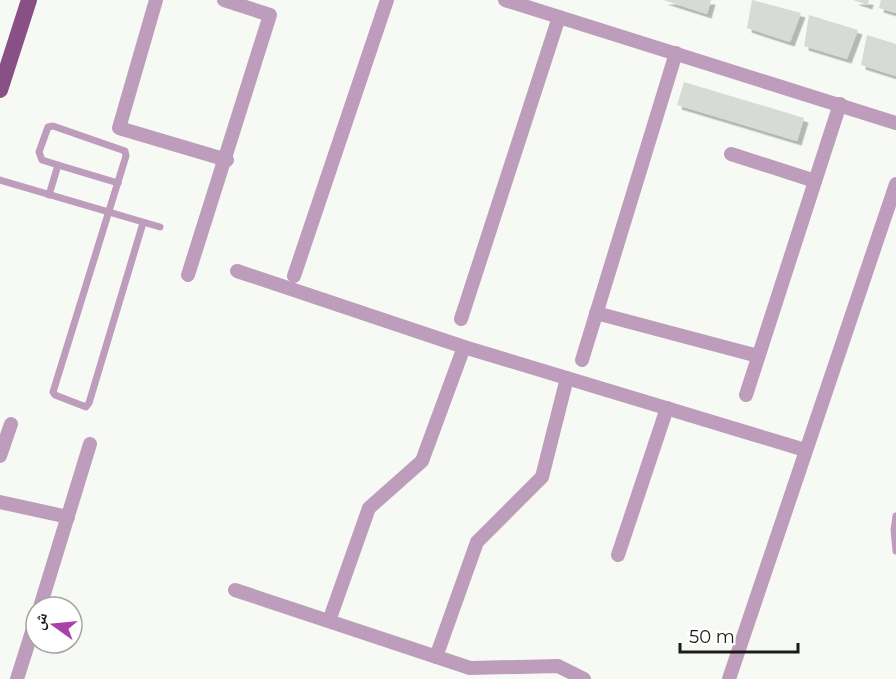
<svg xmlns="http://www.w3.org/2000/svg" width="896" height="679" font-family="Montserrat,'Noto Naskh Arabic',sans-serif">
	<style>
		.building { fill: #d8dad6; filter: url(#shadow) }
		.lines { fill: none; stroke-linecap: round; stroke-linejoin: round }
		.service { stroke: #bd9dbb; stroke-width: 7 }
		.minor { stroke: #bd9dbb; stroke-width: 14 }
		.primary { stroke: #885085; stroke-width: 16 }
	</style>
	<defs>
		<filter id="shadow"><feDropShadow dx="4.5" dy="4.5" stdDeviation="0" flood-color="#0004"/></filter>
	</defs>
	<rect width="100%" height="100%" fill="#f7f9f5"/>
	<g class="building">
		<path d="M663,0H711L707,14Z"/>
		<path d="M752,0L801,13L790,42L747,28Z"/>
		<path d="M853,0H869L868,5Z"/>
		<path d="M881,0H896V13L879,8Z"/>
		<path d="M809,15L858,30L847,59L804,46Z"/>
		<path d="M867,35L896,44V76L861,65Z"/>
		<path d="M684,82L804,118L797,141L677,105Z"/>
	</g>
	<g class="lines">
		<g class="service">
			<path d="M58,165L118,183"/>
			<path d="M0,180L160,227"/>
			<path d="M49,195L58,165L42,160L39,152L48,127L53,126L125,151L126,156L53,392L55,395L86,407L89,403L143,223"/>
			<path d="M896,516L894,530L896,551"/>
		</g>
		<g class="minor">
			<path d="M156,0L119,128L227,160"/>
			<path d="M505,0L896,123"/>
			<path d="M731,154L815,181"/>
			<path d="M237,271L464,347L805,450"/>
			<path d="M188,275L270,15L224,0"/>
			<path d="M294,276L387,0"/>
			<path d="M596,313L758,356"/>
			<path d="M461,319L559,17"/>
			<path d="M582,360L676,53"/>
			<path d="M746,395L840,104"/>
			<path d="M0,456L11,424"/>
			<path d="M0,502L68,517"/>
			<path d="M618,555L667,408"/>
			<path d="M235,590L470,668L558,666L584,679"/>
			<path d="M40,607L90,444"/>
			<path d="M329,621L369,508L422,461L464,347"/>
			<path d="M436,657L477,542L542,477L567,378"/>
			<path d="M17,679L36,619"/>
			<path d="M729,679L896,184"/>
		</g>
		<path class="primary" d="M0,90L29,0"/>
	</g>
	<g transform="translate(54 625) rotate(285)"><circle r="28" fill="#ffffff" stroke="#a4a4a3" stroke-width="1.5"/>
	<path d="M0-4.5L10 22L0 15L-10 22Z" fill="#a842a6"/>
	<text y="-9" font-size="16" font-weight="bold" text-anchor="middle" fill="#1b1c1a">ش</text>
	</g>
	<path d="M680 643v9h118v-9" fill="none" stroke="#1b1c1a" stroke-width="3"/>
	<text x="689" y="643" font-size="18" fill="#1b1c1a" stroke="#ffffff" stroke-width="4.5" paint-order="stroke">50 m</text>
</svg>
